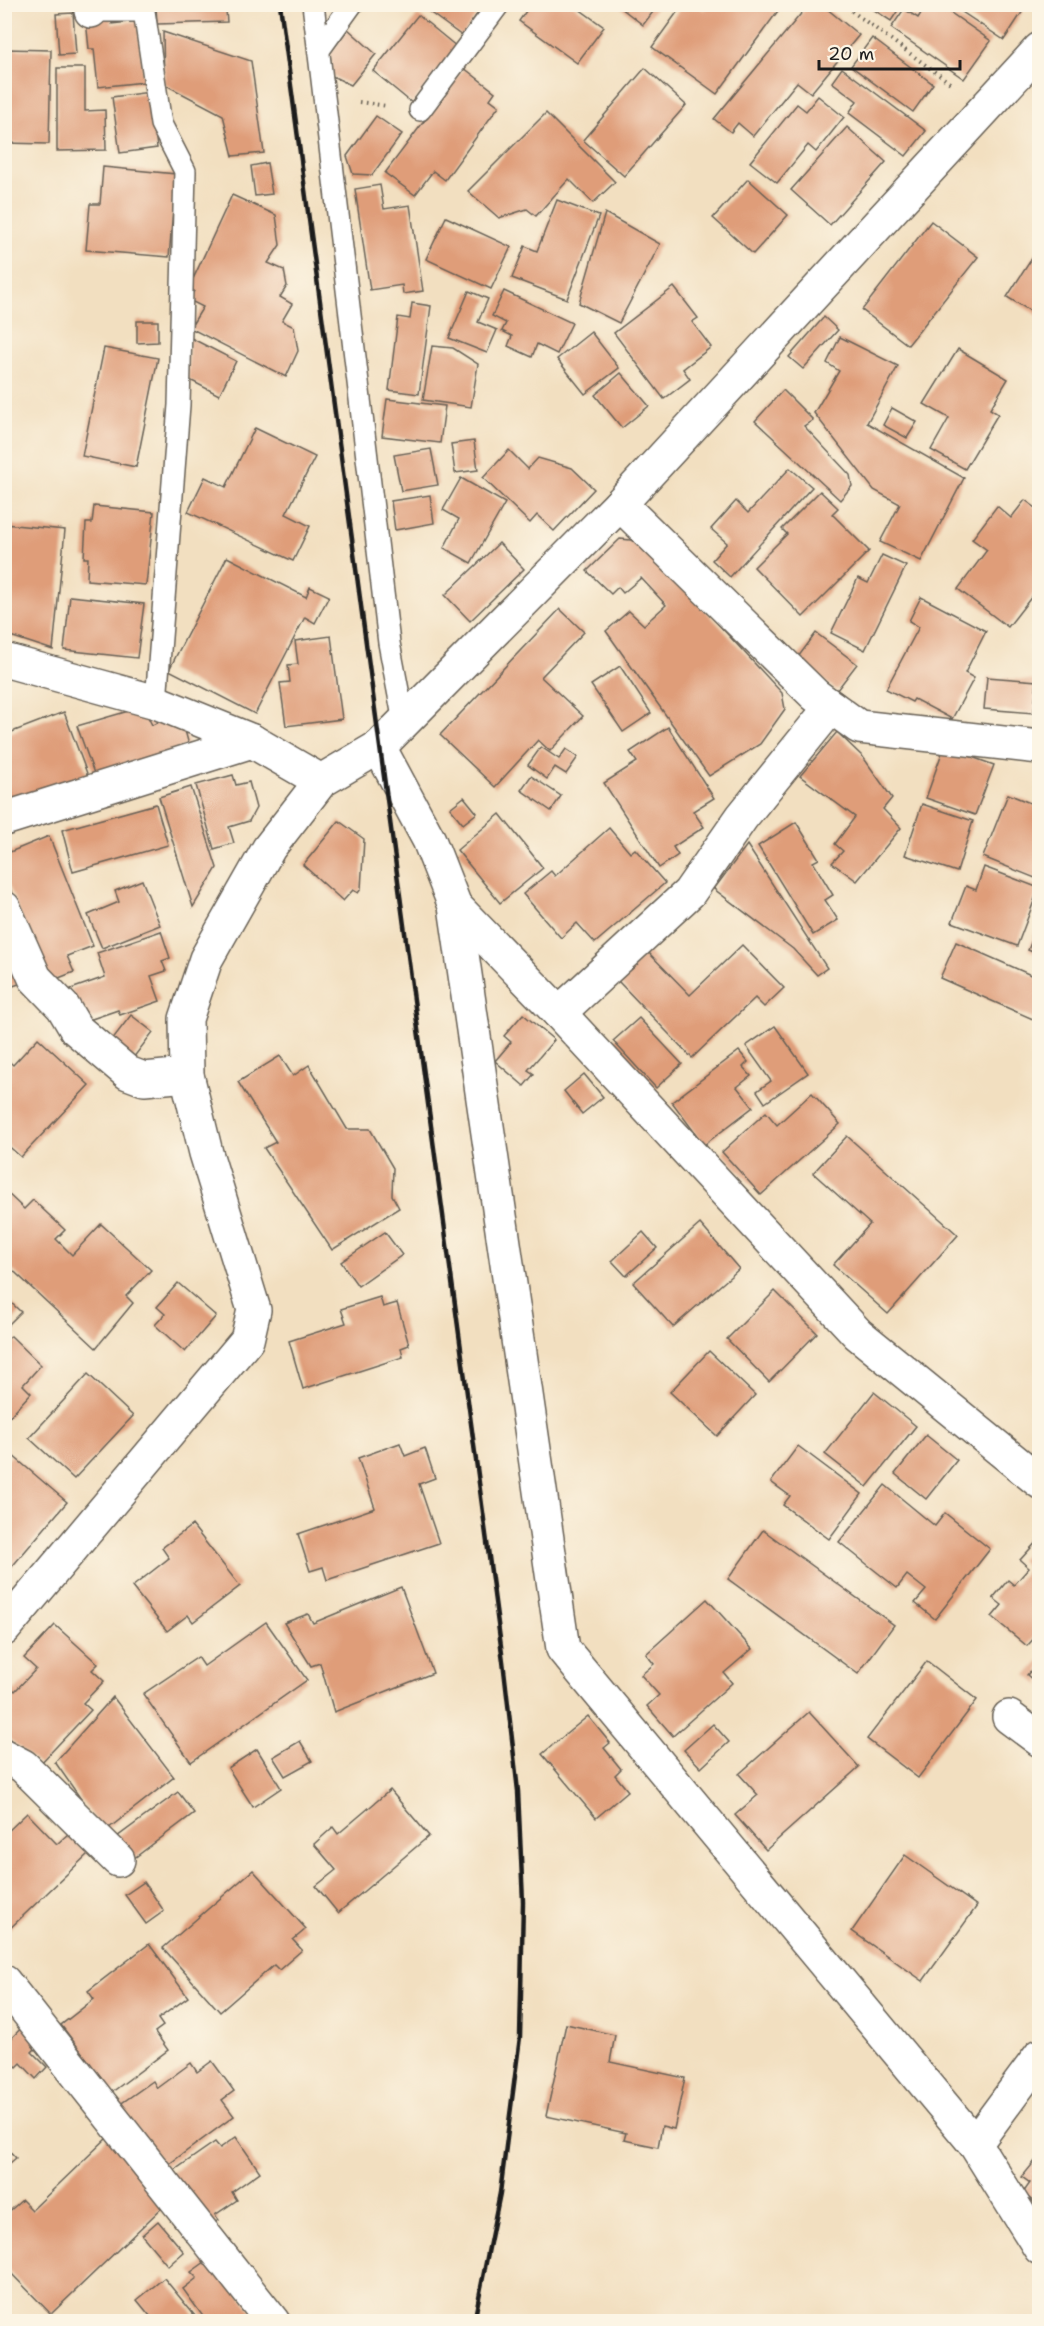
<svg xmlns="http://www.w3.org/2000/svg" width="1044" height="2326" font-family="'Shantell Sans',sans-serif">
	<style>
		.building { fill: #df9d79 }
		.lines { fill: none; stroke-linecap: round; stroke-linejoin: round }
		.service-casing { stroke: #676055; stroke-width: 24 }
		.minor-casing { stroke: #676055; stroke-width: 36 }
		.tertiary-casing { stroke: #676055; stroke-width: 36 }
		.path { stroke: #676055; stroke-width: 4; stroke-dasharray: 1.5 4.5; stroke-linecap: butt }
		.service { stroke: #fff; stroke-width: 21 }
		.minor { stroke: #fff; stroke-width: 33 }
		.tertiary { stroke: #fff; stroke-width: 33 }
		.rail { stroke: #1c1c1c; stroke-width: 4.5 }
	</style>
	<rect width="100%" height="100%" fill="#fcf5e5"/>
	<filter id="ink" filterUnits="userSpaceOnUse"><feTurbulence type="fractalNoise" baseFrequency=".0167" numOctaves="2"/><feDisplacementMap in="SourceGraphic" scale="12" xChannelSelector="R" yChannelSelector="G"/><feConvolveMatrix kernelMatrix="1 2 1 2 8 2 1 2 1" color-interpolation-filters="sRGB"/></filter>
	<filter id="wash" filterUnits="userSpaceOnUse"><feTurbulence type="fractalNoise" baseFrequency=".008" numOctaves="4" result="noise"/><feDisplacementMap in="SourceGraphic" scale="24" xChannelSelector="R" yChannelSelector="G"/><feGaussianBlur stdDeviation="1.35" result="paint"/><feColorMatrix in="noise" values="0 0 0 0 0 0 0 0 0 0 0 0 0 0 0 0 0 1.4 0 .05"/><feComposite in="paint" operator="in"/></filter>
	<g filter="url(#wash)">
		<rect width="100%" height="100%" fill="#f2dfc0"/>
		<g id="blocks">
			<g class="building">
				<path d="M423,4H484L462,36L421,6Z"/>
				<path d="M531,4H572L604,27L577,63L519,21Z"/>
				<path d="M616,4H659L643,25Z"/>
				<path d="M683,4H696L704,10L707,4H783L717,94L652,47Z"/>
				<path d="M809,4H821L859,35L811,93L797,82L753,136L738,123L731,132L714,119Z"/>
				<path d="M865,4H902L891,21Z"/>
				<path d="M927,4H938L991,41L964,79L891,28L904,9L918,18Z"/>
				<path d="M950,4H1013L1023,11L1004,40Z"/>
				<path d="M156,5H234V10L226,11L227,22L157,24Z"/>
				<path d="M73,13L76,54L59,55L56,14Z"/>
				<path d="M418,15L457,47L412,103L373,71Z"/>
				<path d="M111,17L112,24L138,21L144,82L98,87L94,49H89L86,20Z"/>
				<path d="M348,29L376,54L351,85L332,76L330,53Z"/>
				<path d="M163,32L251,61L264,153L233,156L223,115L164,84Z"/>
				<path d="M872,38L933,84L913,112L851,66Z"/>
				<path d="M4,49L51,50L49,144L4,143Z"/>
				<path d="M57,68H85V111L105,110L106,150L57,151Z"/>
				<path d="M464,68L495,92L490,99L499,106L445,180L433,171L415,195L385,173Z"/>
				<path d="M645,68L686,105L624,176L583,140Z"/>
				<path d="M842,68L926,131L906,156L849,113L857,101L832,82Z"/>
				<path d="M150,92L157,148L120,153L112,97Z"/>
				<path d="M818,96L844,117L816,152L808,145L777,183L750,162L797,104L806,111Z"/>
				<path d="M546,113L615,182L593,203L569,179L536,216L527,209L499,218L468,191Z"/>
				<path d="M376,116L402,134L372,175L353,174L347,156Z"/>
				<path d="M847,127L886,162L830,225L791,190Z"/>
				<path d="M267,163L272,194L255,196L251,166Z"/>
				<path d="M103,167L176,174L169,257L86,250L90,204H100Z"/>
				<path d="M748,179L788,215L753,254L713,218Z"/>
				<path d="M380,185L384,209L410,205L423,291L403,294L402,285L370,290L355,189Z"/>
				<path d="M232,195L276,215L280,245L268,263L284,270L287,286L280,297L292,304L282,321L294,327L298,351L286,377L190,328L203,307L189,300L194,291L188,290Z"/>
				<path d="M557,200L599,216L567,299L512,278L525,246L537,251Z"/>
				<path d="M605,213L660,244L619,323L579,303Z"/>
				<path d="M446,217L511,247L491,289L426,259Z"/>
				<path d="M931,221L978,257L908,345L862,310Z"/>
				<path d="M1040,246V317L1007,297Z"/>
				<path d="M674,287L698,318L692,322L711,347L683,369L690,379L664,399L614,333Z"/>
				<path d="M469,291L488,299L478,322L497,330L487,353L449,338Z"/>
				<path d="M504,291L572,323L557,354L537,344L532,357L508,346L512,336L502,331L506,323L492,316Z"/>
				<path d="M412,303L431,306L419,394L389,390L398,317L410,319Z"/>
				<path d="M824,317L838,330L803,369L789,357Z"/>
				<path d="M137,321H158V342L137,343Z"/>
				<path d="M591,332L619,368L585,394L557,359Z"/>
				<path d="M189,337L236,361L219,395L188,379Z"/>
				<path d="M840,337L898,366L867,423L964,478L921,561L880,542L900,504L874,490L814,413L839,371L827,363Z"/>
				<path d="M432,346L453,348L478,364L471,407L423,400Z"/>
				<path d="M104,348L158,358L136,467L82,456Z"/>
				<path d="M958,349L1008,379L990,409L998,414L965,469L931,450L949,418L924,404Z"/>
				<path d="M621,373L649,406L622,428L595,395Z"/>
				<path d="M783,390L813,420L804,426L850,475L852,486L840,500L755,421Z"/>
				<path d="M387,399L445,406L440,443L382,436Z"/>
				<path d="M892,408L917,422L907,438L883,425Z"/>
				<path d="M255,428L315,457L286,514L310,526L293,561L188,512L205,477L226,487Z"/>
				<path d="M474,441L478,470L455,473L451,444Z"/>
				<path d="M431,449L438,485L401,491L394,455Z"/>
				<path d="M509,450L528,469L538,458L572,468L594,489L554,531L537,515L530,523L483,478Z"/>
				<path d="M790,468L812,487L730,577L712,560L727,543L711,529L736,501L748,513Z"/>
				<path d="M461,478L505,503L471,563L444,548L459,519L443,510Z"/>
				<path d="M820,491L838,508L832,514L869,551L803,617L754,567L787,534L782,529Z"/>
				<path d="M430,495L434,523L395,530L391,501Z"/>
				<path d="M1025,500L1040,511V586L1008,627L958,589L987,550L972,539L997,506L1011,518Z"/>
				<path d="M94,506L154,512L146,585L87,580L88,558H84L86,523H92Z"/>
				<path d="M4,524L65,530L53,650L4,634Z"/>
				<path d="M620,539L641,541L782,693L785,709L760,744L709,776L606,631L629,611L644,625L666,605L641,578L623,593L618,587L611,594L587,571Z"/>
				<path d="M499,543L524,569L470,621L445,595Z"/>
				<path d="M882,555L906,566L865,650L831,633L858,578L868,583Z"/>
				<path d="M227,557L306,597L310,587L329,596L315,623L305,617L255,714L169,670Z"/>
				<path d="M70,596L144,604L137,658L64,650Z"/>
				<path d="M921,597L986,631L965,673L974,678L952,719L914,699L912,702L886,689L919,627L909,621Z"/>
				<path d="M560,609L584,632L541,677L583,716L550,751L538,740L495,787L440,735Z"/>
				<path d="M816,633L857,664L837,690L795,661Z"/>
				<path d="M331,636L342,719L286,726L280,683L290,682L288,665L298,664L295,641Z"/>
				<path d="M620,666L651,713L623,732L591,685Z"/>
				<path d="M987,677L1037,681L1034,713L984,709Z"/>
				<path d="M132,710L148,717L152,725L164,720L184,727L189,745L96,779L77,726Z"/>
				<path d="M64,712L88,776L4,808V735Z"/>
				<path d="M668,727L714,798L693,811L704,827L673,847L678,855L659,868L604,783L637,762L630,752Z"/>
				<path d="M837,732L863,757L892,798L883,809L901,828L857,881L832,863L843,851L835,844L855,817L800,776Z"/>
				<path d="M541,747L559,759L566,749L578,757L566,774L555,767L547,779L528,765Z"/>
				<path d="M944,747L994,765L975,815L926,798Z"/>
				<path d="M233,775L236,785L249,782L256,808L249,821L229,827L234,843L214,849L196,785Z"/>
				<path d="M531,776L561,796L551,811L521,790Z"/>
				<path d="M191,787L217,868L193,907L159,797Z"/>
				<path d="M1008,794L1040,807V880L983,857Z"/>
				<path d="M464,797L477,813L463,824L450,808Z"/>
				<path d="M156,804L168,845L73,872L62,830Z"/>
				<path d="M922,804L973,821L957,872L905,855Z"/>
				<path d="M500,814L543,868L500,903L457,850Z"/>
				<path d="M339,821L364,839L361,889L358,893L353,890L343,901L303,865Z"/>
				<path d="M796,822L819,859L813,862L833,895L825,900L838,920L813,935L758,846Z"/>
				<path d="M609,828L630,853L635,849L665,883L595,943L577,923L561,938L523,894L551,871L555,876Z"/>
				<path d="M49,836L93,946L67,956L74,972L51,981L42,969L5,876V854Z"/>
				<path d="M747,845L827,968L817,975L793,949L714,889Z"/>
				<path d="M984,867L1039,888L1017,946L952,922L966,886L976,890Z"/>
				<path d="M142,880L160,925L102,948L88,915L119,902L115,891Z"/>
				<path d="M1039,923H1040V955L1028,950Z"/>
				<path d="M161,931L170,958L162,961L166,971L151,976L160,1001L120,1015L118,1010L83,1022L71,989L105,977L97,953Z"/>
				<path d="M4,941L25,982L4,989Z"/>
				<path d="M956,942L1040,979V1009L1035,1020L940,978Z"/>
				<path d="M742,945L784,988L764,1007L755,998L692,1058L618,981L648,952L690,995Z"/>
				<path d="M523,1014L554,1040L528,1070L534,1074L524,1086L495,1061L511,1042L504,1036Z"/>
				<path d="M131,1015L153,1032L130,1062L108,1045Z"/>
				<path d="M639,1018L682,1064L656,1088L613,1041Z"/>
				<path d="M775,1026L808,1073L765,1103L757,1091L771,1081L746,1046Z"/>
				<path d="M38,1038L89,1085L21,1157L4,1142V1057L13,1065Z"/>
				<path d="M739,1051L748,1062L743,1067L751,1076L737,1087L753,1107L704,1145L672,1102Z"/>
				<path d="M280,1056L293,1076L309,1065L347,1129H370L393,1168L392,1195L399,1208L332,1250L264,1148L276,1142L238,1082Z"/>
				<path d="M584,1074L603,1097L582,1114L564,1091Z"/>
				<path d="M812,1093L840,1124L761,1195L722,1152L766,1112L777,1125Z"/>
				<path d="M847,1136L958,1235L888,1314L833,1265L870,1224L813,1173Z"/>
				<path d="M4,1190L24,1209L33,1200L65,1230L56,1239L72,1255L101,1224L151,1270L126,1296L133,1303L96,1348L4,1262Z"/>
				<path d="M700,1224L739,1269L673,1327L633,1283Z"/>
				<path d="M385,1232L402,1255L358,1286L341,1262Z"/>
				<path d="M643,1232L657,1248L626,1276L612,1261Z"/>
				<path d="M178,1283L216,1316L185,1352L155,1325L165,1314L157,1307Z"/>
				<path d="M775,1291L817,1333L769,1382L727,1339Z"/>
				<path d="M4,1296L21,1312L4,1329Z"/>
				<path d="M380,1297L383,1307L397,1303L409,1345L401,1348L403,1357L303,1389L289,1341L346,1323L341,1309Z"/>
				<path d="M11,1336L41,1365L23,1385L31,1393L8,1418L4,1415V1342Z"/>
				<path d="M709,1351L755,1395L717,1436L670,1392Z"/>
				<path d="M88,1374L133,1416L74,1479L29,1438Z"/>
				<path d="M874,1392L916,1426L867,1487L825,1454Z"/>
				<path d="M926,1435L957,1460L926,1499L895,1474Z"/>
				<path d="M400,1443L405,1456L425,1448L435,1478L419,1484L439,1543L327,1580L323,1567L310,1571L298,1534L375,1508L358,1458Z"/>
				<path d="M798,1446L862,1494L829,1539L783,1505L790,1496L771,1482Z"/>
				<path d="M12,1455L67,1502L4,1576V1463Z"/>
				<path d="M885,1485L935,1526L945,1513L990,1549L935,1619L915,1603L926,1590L907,1575L897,1588L839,1542Z"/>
				<path d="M192,1525L240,1586L193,1622L188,1615L167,1631L132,1587L169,1558L162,1548Z"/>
				<path d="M763,1530L894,1625L858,1674L728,1579Z"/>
				<path d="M1040,1538V1632L1027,1646L992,1617L1002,1605L993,1598L1008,1580L1014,1585L1029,1568L1020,1560Z"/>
				<path d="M401,1587L433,1673L334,1712L320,1663L311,1666L284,1623L308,1614L313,1623Z"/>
				<path d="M707,1599L752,1649L724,1673L732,1683L673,1736L647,1706L659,1695L641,1675L654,1664L646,1654Z"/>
				<path d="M266,1622L307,1680L191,1762L143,1694L198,1657L204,1666Z"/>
				<path d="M55,1625L98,1664L92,1670L104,1681L83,1703L91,1710L39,1765L4,1734V1681L15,1691L36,1669L24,1658Z"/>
				<path d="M1040,1660V1686L1027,1675Z"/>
				<path d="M927,1661L977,1700L918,1778L867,1739Z"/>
				<path d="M113,1697L174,1777L104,1832L55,1762Z"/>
				<path d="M809,1712L859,1767L766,1850L735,1815L758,1795L739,1774Z"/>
				<path d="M588,1716L610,1743L604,1748L621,1769L615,1775L628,1791L596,1818L542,1754Z"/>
				<path d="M713,1724L729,1742L701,1768L684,1750Z"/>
				<path d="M300,1741L312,1761L285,1776L273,1757Z"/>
				<path d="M257,1749L281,1788L253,1807L228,1768Z"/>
				<path d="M390,1790L429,1836L338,1913L316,1886L336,1870L314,1844L333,1827L338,1834Z"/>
				<path d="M178,1792L194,1813L133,1859L117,1837Z"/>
				<path d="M27,1813L57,1844L68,1834L88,1854L4,1934V1835Z"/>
				<path d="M905,1855L977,1906L923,1981L852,1931Z"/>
				<path d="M253,1870L306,1929L293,1940L302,1950L279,1970L274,1965L220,2012L163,1948Z"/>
				<path d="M144,1882L164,1911L146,1924L125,1895Z"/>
				<path d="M149,1944L188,1997L158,2019L163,2026L155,2032L168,2050L112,2092L61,2025L94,1999L88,1991Z"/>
				<path d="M566,2024L615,2035L610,2062L685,2078L674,2129L662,2126L658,2147L624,2140L626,2133L546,2116Z"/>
				<path d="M24,2025L42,2042L32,2052L47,2067L36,2079L21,2063L17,2067L4,2055V2046Z"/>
				<path d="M212,2061L234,2091L222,2100L234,2116L165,2167L119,2105L153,2081L157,2088L191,2063L197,2072Z"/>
				<path d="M108,2137L169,2201L51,2314L4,2266V2216L22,2200L32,2210Z"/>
				<path d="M236,2137L260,2172L232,2192L237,2200L215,2215L219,2220L206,2228L169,2174L215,2142L220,2148Z"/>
				<path d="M4,2145L16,2158L4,2168Z"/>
				<path d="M1040,2155V2207L1023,2193L1030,2183L1022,2177Z"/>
				<path d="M158,2221L184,2252L168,2266L142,2235Z"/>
				<path d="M212,2257L260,2322H207L183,2289L197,2278L191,2272Z"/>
				<path d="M164,2278L200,2322H155L137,2300Z"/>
			</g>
		</g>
	</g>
	<g filter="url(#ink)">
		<use href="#blocks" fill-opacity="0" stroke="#676055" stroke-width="1.5"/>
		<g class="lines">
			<g class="service-casing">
				<g id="service">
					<path d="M313,4L389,643L404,722"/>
					<path d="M91,11H144L161,124L185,171L179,405L156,702"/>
					<path d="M319,50L352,4"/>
					<path d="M420,110L499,4"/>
				</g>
			</g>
			<g class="minor-casing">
				<g id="minor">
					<path d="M90,4L91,11"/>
					<path d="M620,504L815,695L859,727L1040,747"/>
					<path d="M4,660L156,702L252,741L321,781"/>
					<path d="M379,747L429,840L455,906L563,1649L975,2144L1040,2248"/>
					<path d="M4,819L252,741"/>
					<path d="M455,906L559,1013L858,1334L1040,1482"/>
					<path d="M4,908L35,978L63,1007L76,1029L128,1073L144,1079L187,1075"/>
					<path d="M559,1013L689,893L742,817L831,707"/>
					<path d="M1009,1717L1040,1740"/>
					<path d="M4,1756L23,1766L118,1860"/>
					<path d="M4,1982L273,2322"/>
					<path d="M975,2144L1040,2056"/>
				</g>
			</g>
			<g class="tertiary-casing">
				<path id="tertiary" d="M4,1629L247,1340L254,1310L206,1153L187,1075L186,1019L206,959L269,848L321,781L379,747L620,504L1040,49"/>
			</g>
			<g class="path">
				<path d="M842,4L953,85"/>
				<path d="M359,102L387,106"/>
			</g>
			<use href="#service" class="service"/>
			<use href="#minor" class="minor"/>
			<use href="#tertiary" class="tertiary"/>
			<path class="rail" d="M280,4L503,1661L518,1791L523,1902L520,2037L500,2193L474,2322"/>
		</g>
	</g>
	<rect width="1044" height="2326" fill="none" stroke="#fcf5e5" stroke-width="24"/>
	<path d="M819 60v9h141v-9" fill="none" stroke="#1c1c1c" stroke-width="3"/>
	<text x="828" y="60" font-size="18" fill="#1c1c1c" stroke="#fcf5e5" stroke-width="4.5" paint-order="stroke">20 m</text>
</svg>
